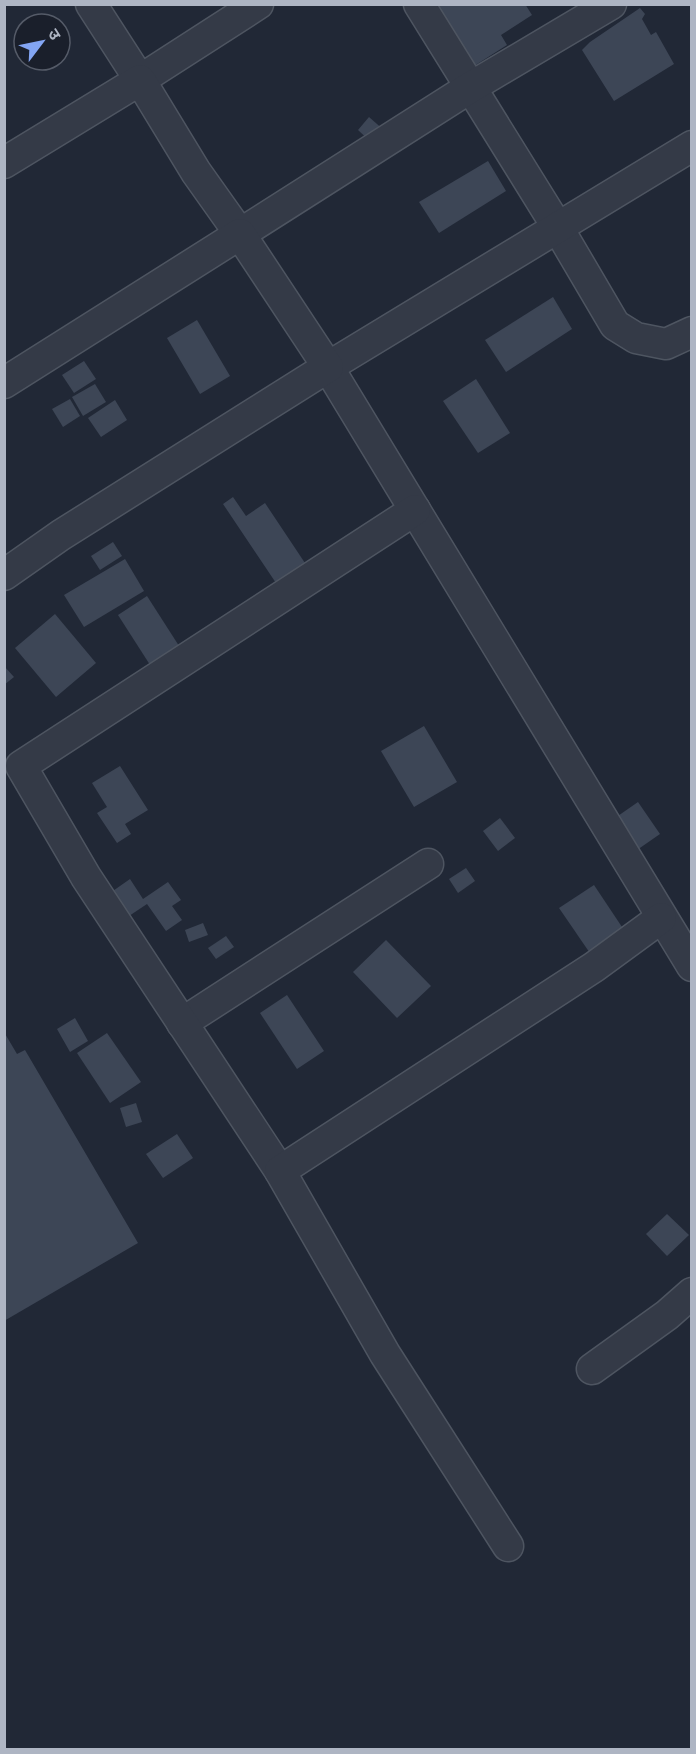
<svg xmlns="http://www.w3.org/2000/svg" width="696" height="1754" font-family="'Fira Sans Condensed','Noto Sans Devanagari',sans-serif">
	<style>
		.building { fill: #3d4656 }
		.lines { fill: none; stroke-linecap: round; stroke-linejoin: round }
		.street-casing { stroke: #4e5561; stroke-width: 33 }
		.street { stroke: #343a47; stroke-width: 30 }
	</style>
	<rect width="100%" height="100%" fill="#212836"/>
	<g class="building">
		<path d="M434,4H525L532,15L501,35L507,45L474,66Z"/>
		<path d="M640,8L645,14L642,19L651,35L656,32L674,64L614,101L582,50L590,42Z"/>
		<path d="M369,117L385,131L373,144L358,130Z"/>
		<path d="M488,161L506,191L439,233L419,202Z"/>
		<path d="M553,297L572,329L506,372L485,340Z"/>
		<path d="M197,320L230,376L200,394L167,338Z"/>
		<path d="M84,361L96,379L74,393L62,375Z"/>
		<path d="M476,379L510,433L478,453L443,401Z"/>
		<path d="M95,384L106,402L83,416L72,397Z"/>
		<path d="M70,399L80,416L63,427L52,409Z"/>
		<path d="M115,400L127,420L101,437L88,418Z"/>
		<path d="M233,497L246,516L265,503L305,563L276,583L223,504Z"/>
		<path d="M113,542L122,556L100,570L91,556Z"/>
		<path d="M125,559L144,591L84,627L64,595Z"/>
		<path d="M147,596L181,649L152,668L118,615Z"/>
		<path d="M55,614L96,663L56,697L15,648Z"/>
		<path d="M4,666L14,677L4,685Z"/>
		<path d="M424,726L457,782L414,807L381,751Z"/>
		<path d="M120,766L148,810L125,824L131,834L117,843L97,813L107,807L92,783Z"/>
		<path d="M638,802L660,834L637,850L615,818Z"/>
		<path d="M500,818L515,838L498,851L483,831Z"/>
		<path d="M466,868L475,881L458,893L449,879Z"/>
		<path d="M130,879L143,899L168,882L181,900L172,906L182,920L166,931L147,904L126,918L110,893Z"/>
		<path d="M594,885L628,936L594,959L559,908Z"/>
		<path d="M203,923L208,935L189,942L185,930Z"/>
		<path d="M226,936L234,947L216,959L208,948Z"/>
		<path d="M386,940L431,986L397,1018L353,972Z"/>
		<path d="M287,995L324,1051L297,1069L260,1013Z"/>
		<path d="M75,1018L88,1041L70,1052L57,1029Z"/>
		<path d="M4,1032L17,1054L25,1050L138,1243L4,1321Z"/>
		<path d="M107,1033L141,1082L110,1103L77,1053Z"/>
		<path d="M136,1103L142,1122L126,1127L120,1108Z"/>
		<path d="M177,1134L193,1158L163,1178L146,1154Z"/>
		<path d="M667,1214L689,1235L667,1256L646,1234Z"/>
	</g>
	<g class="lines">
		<g class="street-casing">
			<g id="street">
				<path d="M91,4L140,80L258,4"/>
				<path d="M419,4L558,228L615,325L636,338L666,344L692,332"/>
				<path d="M692,146L328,367L692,966"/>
				<path d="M4,163L140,80L196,172L240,234L471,87L611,4"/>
				<path d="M4,383L240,234L328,367L61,535L4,575"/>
				<path d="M182,1023L428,864"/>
				<path d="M280,1171L86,877L21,766L415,510"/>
				<path d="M592,1369L667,1315L692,1293"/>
				<path d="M508,1546L385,1354L280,1171L594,967L661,918"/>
			</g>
		</g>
		<use href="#street" class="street"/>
	</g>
	<rect width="696" height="1754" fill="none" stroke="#aeb5c3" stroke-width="12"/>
	<g transform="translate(42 42) rotate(58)"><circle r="28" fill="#1a1f2b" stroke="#555b68" stroke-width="1.5"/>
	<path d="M0-4.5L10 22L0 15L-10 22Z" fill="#83a5f3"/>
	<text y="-9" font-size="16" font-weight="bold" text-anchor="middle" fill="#aeb5c3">उ</text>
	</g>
</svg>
